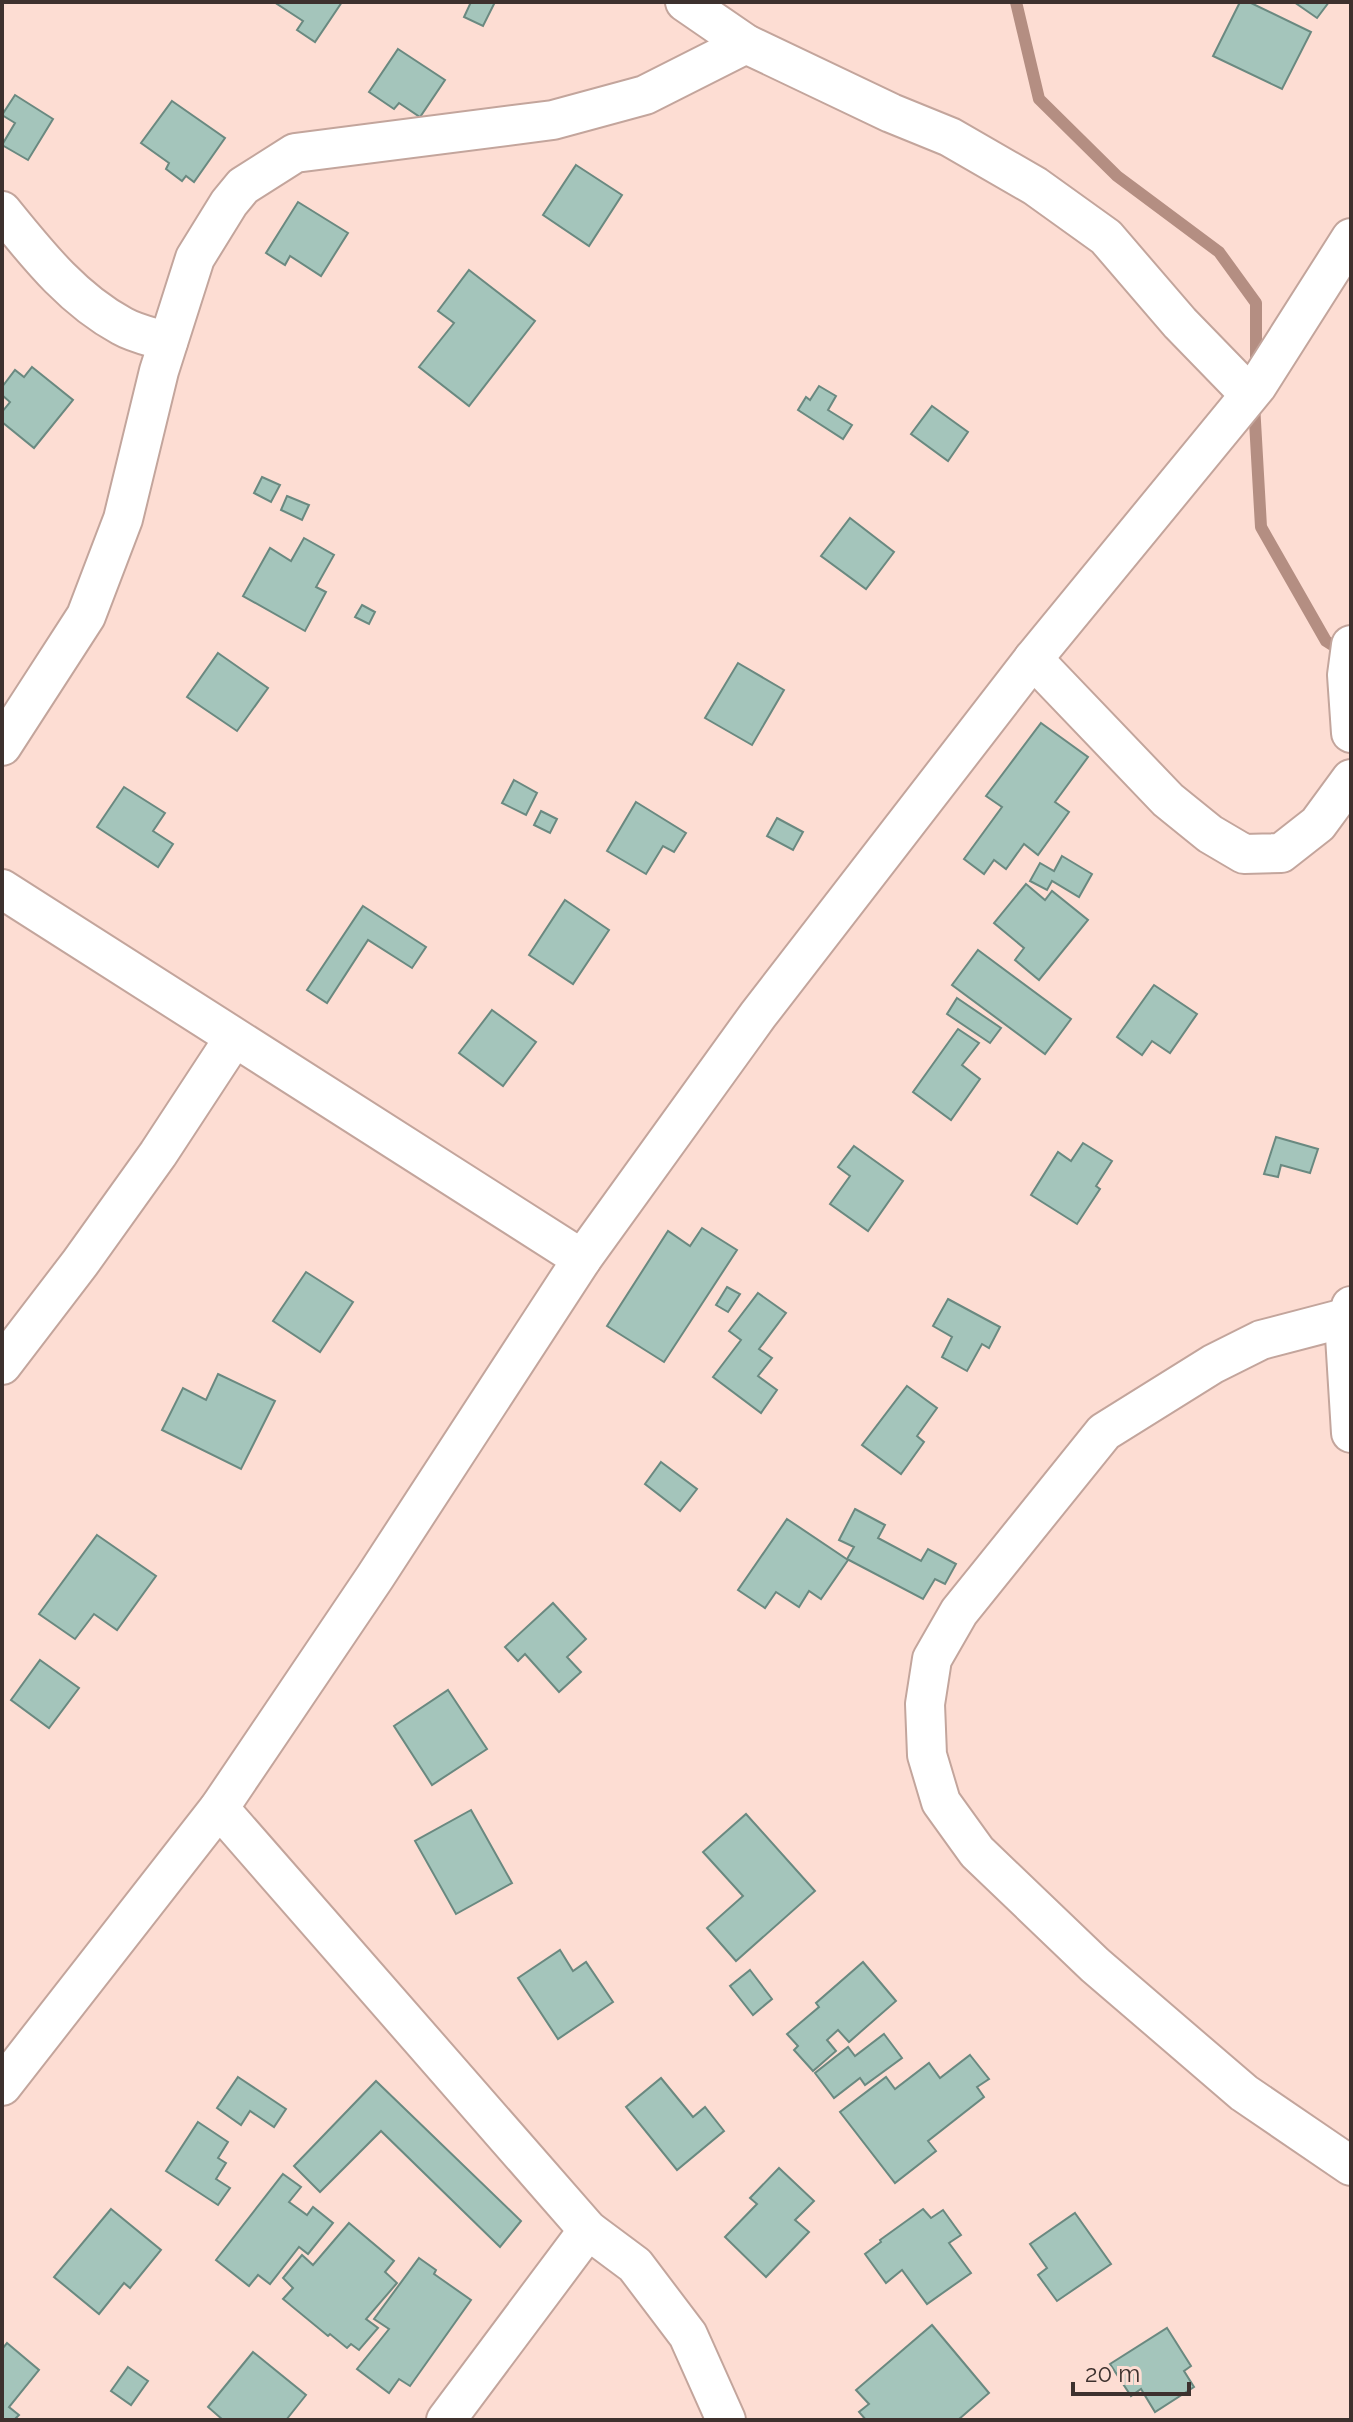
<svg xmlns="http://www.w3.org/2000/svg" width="1353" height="2422" font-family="Raleway,sans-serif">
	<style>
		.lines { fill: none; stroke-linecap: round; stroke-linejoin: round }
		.stream { stroke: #b48e82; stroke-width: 12 }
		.building { fill: #a4c5bb; stroke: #6a8980; stroke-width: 2 }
		.street-casing { stroke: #c3a59c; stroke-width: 42 }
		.street { stroke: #fff; stroke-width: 38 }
	</style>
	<rect width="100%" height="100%" fill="#fdddd3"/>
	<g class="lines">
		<g class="stream">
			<path d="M1016,2L1039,99L1117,176L1219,252L1256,303V365"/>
			<path d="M1254,404L1261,527L1326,641L1345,653"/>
		</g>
	</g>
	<g class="building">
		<path d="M274,2H342L315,42L297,30L303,21Z"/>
		<path d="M471,2H495L483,26L464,17Z"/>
		<path d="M1240,2H1249L1311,32L1282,89L1213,56Z"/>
		<path d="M1294,2H1329L1317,18Z"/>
		<path d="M398,49L445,80L420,117L399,103L394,109L369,92Z"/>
		<path d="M15,95L53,119L28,160L2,145L15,123L2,115Z"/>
		<path d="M172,101L225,138L194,182L186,176L182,181L166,169L169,163L141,143Z"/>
		<path d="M576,165L622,195L589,246L543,215Z"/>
		<path d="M298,202L348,233L321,276L290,256L285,265L266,253Z"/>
		<path d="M469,270L535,321L469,406L419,367L454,323L438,311Z"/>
		<path d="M32,367L73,400L34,448L2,422V412L10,402L2,395V387L15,370L24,377Z"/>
		<path d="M819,386L836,396L828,410L852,425L843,439L798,410L806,397L810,400Z"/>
		<path d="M932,406L968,432L948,461L911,434Z"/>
		<path d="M262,477L280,485L271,502L254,493Z"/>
		<path d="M287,496L309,505L302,520L281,510Z"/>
		<path d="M850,518L894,552L866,589L821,556Z"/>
		<path d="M304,538L334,555L316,587L326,592L305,631L243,596L270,548L291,561Z"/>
		<path d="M362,605L375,612L369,624L355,617Z"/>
		<path d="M218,653L268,688L237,731L187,697Z"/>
		<path d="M738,663L784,690L752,745L705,718Z"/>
		<path d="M1041,723L1088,757L1055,802L1069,812L1038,855L1024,844L1006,869L994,860L984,874L964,859L1002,807L986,796Z"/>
		<path d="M514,780L537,793L526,815L502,803Z"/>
		<path d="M124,787L165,813L153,831L173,844L158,867L97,827Z"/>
		<path d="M636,802L686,833L674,852L663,846L646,874L607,851Z"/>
		<path d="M541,811L557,819L550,833L534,825Z"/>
		<path d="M777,818L803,832L793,850L767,836Z"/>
		<path d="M1062,856L1092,874L1079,897L1052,881L1047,890L1030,881L1040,863L1054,871Z"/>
		<path d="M1026,884L1045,900L1052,891L1088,920L1039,980L1015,960L1024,948L994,923Z"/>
		<path d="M565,900L609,930L573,984L529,955Z"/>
		<path d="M363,906L426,947L412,968L368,940L327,1003L307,990Z"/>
		<path d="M978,950L1071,1019L1045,1054L952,985Z"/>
		<path d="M1154,985L1197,1014L1170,1053L1152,1041L1142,1055L1117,1037Z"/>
		<path d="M957,998L1001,1028L990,1043L947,1014Z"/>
		<path d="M492,1010L536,1042L503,1086L459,1053Z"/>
		<path d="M958,1029L979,1043L962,1065L980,1079L951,1120L913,1092Z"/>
		<path d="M1276,1137L1318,1149L1310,1173L1281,1165L1278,1177L1264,1174Z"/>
		<path d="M1083,1143L1112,1161L1096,1186L1100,1189L1077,1224L1031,1195L1058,1152L1071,1161Z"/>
		<path d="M854,1146L903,1181L868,1231L830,1204L850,1176L838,1167Z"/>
		<path d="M702,1228L737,1250L664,1362L607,1326L668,1231L690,1246Z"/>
		<path d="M306,1272L353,1302L320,1352L273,1321Z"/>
		<path d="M727,1287L740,1294L728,1312L716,1305Z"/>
		<path d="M758,1293L786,1313L759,1349L772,1358L758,1376L777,1390L761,1413L713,1377L741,1340L729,1331Z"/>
		<path d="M948,1299L1000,1327L989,1348L982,1344L967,1371L942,1357L952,1337L933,1326Z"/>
		<path d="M218,1374L275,1401L241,1469L162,1430L183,1388L206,1400Z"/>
		<path d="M907,1386L937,1408L917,1436L924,1442L901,1474L862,1445Z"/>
		<path d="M661,1462L697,1489L680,1511L645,1484Z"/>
		<path d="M855,1509L885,1525L878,1538L921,1561L928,1549L956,1564L945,1584L935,1579L923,1599L847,1559L854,1547L839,1540Z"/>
		<path d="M787,1519L848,1560L821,1599L809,1591L799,1607L776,1592L765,1608L738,1590Z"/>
		<path d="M97,1535L156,1576L117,1630L94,1614L75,1639L39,1614Z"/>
		<path d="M553,1603L586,1639L567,1657L581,1672L559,1692L525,1654L518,1661L505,1647Z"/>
		<path d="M40,1660L79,1688L49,1728L11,1700Z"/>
		<path d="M448,1690L487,1749L432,1785L394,1726Z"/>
		<path d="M471,1810L512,1883L456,1914L415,1841Z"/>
		<path d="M746,1814L815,1891L736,1961L707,1928L743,1896L703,1852Z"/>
		<path d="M560,1950L573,1971L586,1962L613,2002L558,2039L518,1978Z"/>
		<path d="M863,1962L896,2001L849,2042L838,2030L827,2040L836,2051L813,2071L794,2050L798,2046L787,2034L819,2007L816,2003Z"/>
		<path d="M750,1970L772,1999L753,2015L730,1986Z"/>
		<path d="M884,2034L902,2058L865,2085L860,2078L834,2098L815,2073L848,2047L855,2056Z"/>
		<path d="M970,2055L989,2079L977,2087L984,2097L928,2141L936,2151L895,2183L840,2112L886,2077L895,2089L929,2063L940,2078Z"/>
		<path d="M238,2077L286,2109L274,2127L250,2111L241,2125L217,2108Z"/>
		<path d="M661,2078L693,2117L705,2107L724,2131L677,2170L626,2107Z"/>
		<path d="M376,2081L521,2221L500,2247L381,2131L320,2192L294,2166Z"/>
		<path d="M198,2122L228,2142L218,2158L226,2163L216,2179L230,2188L218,2205L166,2171Z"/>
		<path d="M779,2168L814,2201L795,2220L809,2232L766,2277L725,2237L757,2204L750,2198Z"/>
		<path d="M283,2174L301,2187L289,2202L307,2215L313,2207L333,2223L308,2254L299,2247L270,2284L258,2275L249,2286L216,2260Z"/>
		<path d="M111,2209L161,2250L130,2288L124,2283L99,2314L54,2277Z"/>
		<path d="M923,2209L931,2218L943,2210L961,2235L949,2243L971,2273L927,2304L902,2270L886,2283L865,2254L881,2242L880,2240Z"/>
		<path d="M1075,2213L1111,2264L1057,2301L1038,2275L1047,2268L1030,2244Z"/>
		<path d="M349,2223L394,2261L385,2272L397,2283L366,2319L378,2328L359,2350L351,2344L347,2348L330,2334L328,2336L283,2299L293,2288L283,2278L302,2255L313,2265Z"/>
		<path d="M419,2258L436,2270L434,2274L471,2300L410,2386L399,2379L389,2393L357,2369L389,2329L374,2319Z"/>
		<path d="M932,2325L989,2393L958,2420H866L859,2412L869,2404L856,2390Z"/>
		<path d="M1167,2328L1191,2366L1184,2371L1194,2387L1155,2412L1141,2389L1131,2396L1110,2364Z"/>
		<path d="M7,2343L39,2370L9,2407L19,2415L14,2420H2V2349Z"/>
		<path d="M253,2352L306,2395L286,2420H223L208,2407Z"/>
		<path d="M128,2367L148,2381L131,2405L111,2391Z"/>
	</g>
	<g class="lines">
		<g class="street-casing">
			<g id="street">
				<path d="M685,2L746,44L891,113L950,137L1035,186L1106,237L1180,323L1249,394"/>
				<path d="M2,211C37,254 72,299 122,326C136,334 153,337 168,342"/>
				<path d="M1351,645L1347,675L1351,733"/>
				<path d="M1033,659L1168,800L1210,834L1244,854L1281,853L1318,824L1351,779"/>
				<path d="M2,746L86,616L123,519L159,371L195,258L229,203L243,186L295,153L553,120L645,95L746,44"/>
				<path d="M2,889L582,1259"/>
				<path d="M1351,1306L1345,1336L1351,1433"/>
				<path d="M1349,1317L1261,1340L1213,1364L1104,1432L959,1612L932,1659L925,1704L927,1755L941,1802L977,1852L1095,1965L1244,2093L1351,2166"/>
				<path d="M2,1365L80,1263L158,1154L234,1038"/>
				<path d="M219,1808L588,2230L635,2265L688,2335L726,2420"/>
				<path d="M2,2086L219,1808L375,1577L582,1259L758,1015L1033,659L1257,386L1351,238"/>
				<path d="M446,2420L588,2230"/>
			</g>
		</g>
		<use href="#street" class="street"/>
	</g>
	<rect width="1353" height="2422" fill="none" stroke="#3d312e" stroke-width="8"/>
	<path d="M1073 2382v12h116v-12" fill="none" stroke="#3d312e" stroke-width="4"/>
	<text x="1085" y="2382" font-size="24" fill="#3d312e" stroke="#fdddd3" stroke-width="6" paint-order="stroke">20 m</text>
</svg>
